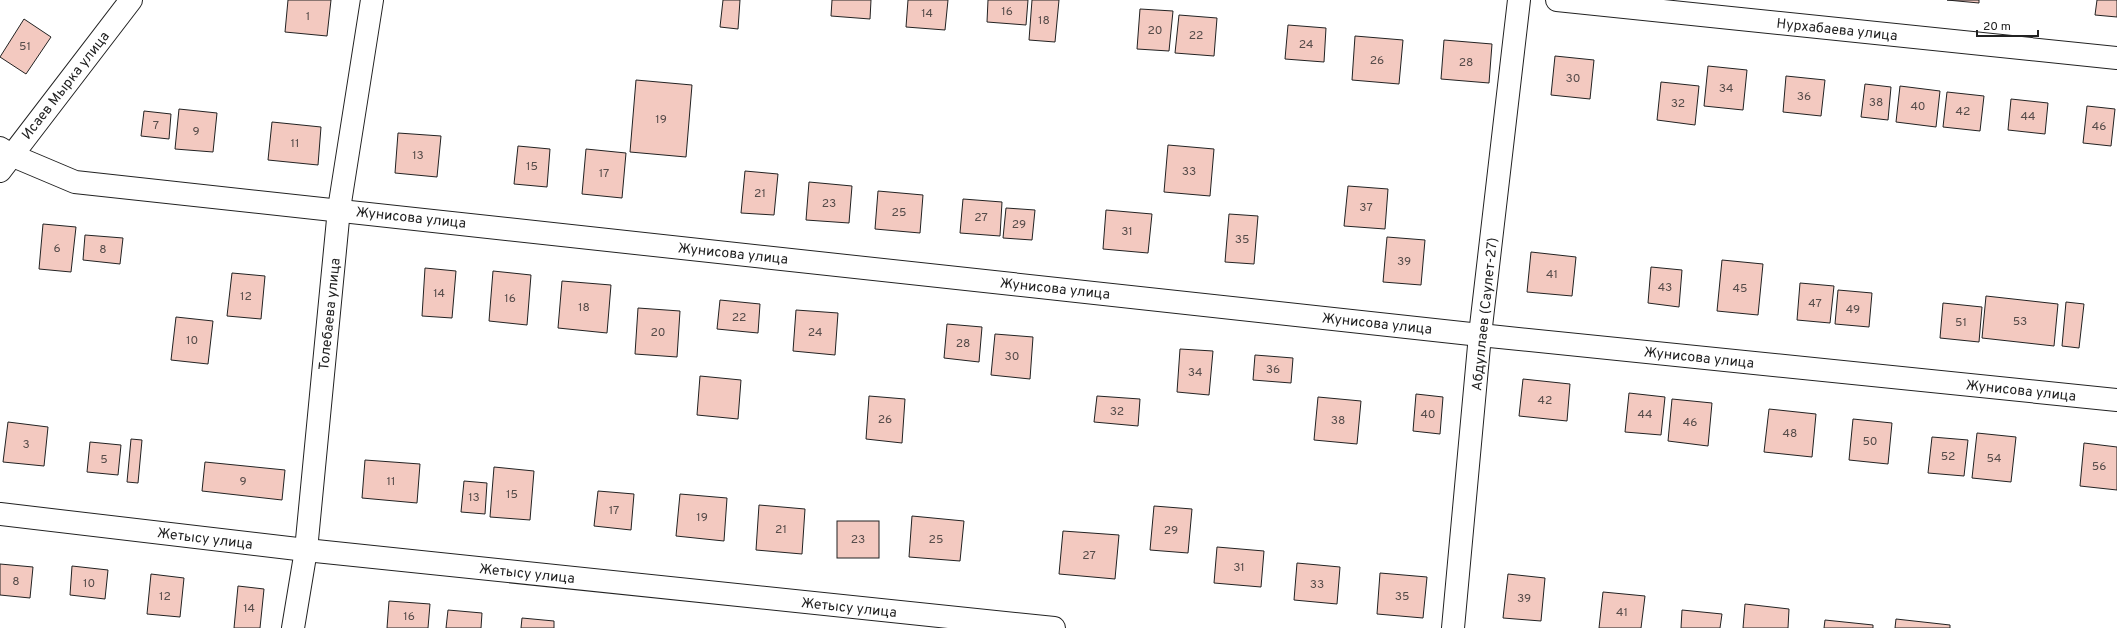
<svg xmlns="http://www.w3.org/2000/svg" width="2117" height="628" font-family="Overpass,sans-serif">
	<style>
		.building { fill: #f3c9c0; stroke: #222 }
		.lines { fill: none; stroke-linecap: round; stroke-linejoin: round }
		.minor-casing { stroke: #222; stroke-width: 24 }
		.minor { stroke: #fff; stroke-width: 22 }
		.labels { text-anchor: middle; stroke-width: 3; stroke-linejoin: round; paint-order: stroke }
		.number-label { font-size: 12px; fill: #564c4a }
		.street-label { font-size: 14px; fill: #222; stroke: #fff }
	</style>
	<rect width="100%" height="100%" fill="#fff"/>
	<g class="building">
		<path d="M288,0H331L327,36L285,32Z"/>
		<path d="M723,0H740L738,29L720,27Z"/>
		<path d="M832,0H871L870,19L831,16Z"/>
		<path d="M908,0H948L945,30L906,27Z"/>
		<path d="M988,0H1028L1026,25L987,22Z"/>
		<path d="M1032,0H1059L1055,42L1029,40Z"/>
		<path d="M1947,0H1979V3Z"/>
		<path d="M2097,0H2117V17L2095,15Z"/>
		<path d="M1140,9L1173,11L1169,51L1137,49Z"/>
		<path d="M1179,15L1217,18L1214,56L1175,53Z"/>
		<path d="M24,19L51,37L26,74L0,57Z"/>
		<path d="M1288,25L1326,28L1324,62L1285,59Z"/>
		<path d="M1355,36L1403,40L1399,84L1352,80Z"/>
		<path d="M1444,40L1492,44L1489,83L1441,79Z"/>
		<path d="M1555,56L1594,60L1590,99L1551,95Z"/>
		<path d="M1708,66L1747,70L1743,110L1704,106Z"/>
		<path d="M1786,76L1825,80L1821,116L1783,112Z"/>
		<path d="M636,80L692,85L686,157L630,152Z"/>
		<path d="M1661,82L1699,86L1695,125L1657,120Z"/>
		<path d="M1865,84L1891,87L1888,120L1861,117Z"/>
		<path d="M1900,86L1940,91L1936,127L1896,122Z"/>
		<path d="M1947,92L1984,96L1980,131L1943,127Z"/>
		<path d="M2011,99L2048,103L2045,134L2008,130Z"/>
		<path d="M2087,106L2115,109L2111,146L2083,143Z"/>
		<path d="M179,109L217,113L213,152L175,149Z"/>
		<path d="M144,111L171,114L169,139L141,136Z"/>
		<path d="M272,122L321,127L318,165L268,160Z"/>
		<path d="M398,133L441,136L437,177L395,173Z"/>
		<path d="M1168,145L1214,149L1210,196L1164,192Z"/>
		<path d="M518,146L550,149L547,187L514,184Z"/>
		<path d="M586,149L626,153L622,198L582,194Z"/>
		<path d="M745,171L778,174L774,215L741,213Z"/>
		<path d="M809,182L852,186L849,223L806,220Z"/>
		<path d="M1348,186L1388,189L1385,229L1344,226Z"/>
		<path d="M878,191L923,195L920,233L875,229Z"/>
		<path d="M963,199L1002,202L1000,236L960,233Z"/>
		<path d="M1006,208L1035,210L1032,240L1003,238Z"/>
		<path d="M1106,210L1152,214L1148,253L1103,249Z"/>
		<path d="M1229,214L1258,216L1254,264L1225,262Z"/>
		<path d="M43,224L76,227L71,272L39,269Z"/>
		<path d="M85,235L123,238L120,264L83,260Z"/>
		<path d="M1387,237L1425,240L1421,285L1383,282Z"/>
		<path d="M1531,252L1576,257L1572,296L1527,292Z"/>
		<path d="M1722,260L1763,264L1758,315L1717,311Z"/>
		<path d="M1651,267L1682,270L1679,307L1648,303Z"/>
		<path d="M425,268L456,271L452,318L422,316Z"/>
		<path d="M493,271L531,275L527,325L489,321Z"/>
		<path d="M232,273L265,276L261,319L227,316Z"/>
		<path d="M562,281L611,285L607,333L558,328Z"/>
		<path d="M1800,283L1834,286L1830,323L1797,320Z"/>
		<path d="M1838,290L1872,293L1869,327L1835,324Z"/>
		<path d="M1986,296L2058,304L2054,346L1982,338Z"/>
		<path d="M720,300L760,304L758,333L717,329Z"/>
		<path d="M2066,302L2084,304L2079,348L2062,346Z"/>
		<path d="M1943,303L1982,307L1979,342L1940,338Z"/>
		<path d="M638,308L680,311L677,357L635,354Z"/>
		<path d="M796,310L838,313L835,355L793,351Z"/>
		<path d="M176,317L213,321L208,364L171,360Z"/>
		<path d="M947,324L982,327L979,362L944,358Z"/>
		<path d="M995,334L1033,337L1030,379L991,375Z"/>
		<path d="M1180,349L1213,351L1209,395L1177,392Z"/>
		<path d="M1255,355L1293,358L1291,383L1253,380Z"/>
		<path d="M700,376L741,380L738,419L697,415Z"/>
		<path d="M1523,379L1570,384L1567,421L1519,416Z"/>
		<path d="M1629,393L1665,397L1661,435L1625,432Z"/>
		<path d="M1416,394L1443,397L1440,434L1413,431Z"/>
		<path d="M869,396L905,399L902,443L866,439Z"/>
		<path d="M1097,396L1140,399L1138,426L1094,422Z"/>
		<path d="M1318,397L1361,401L1357,444L1314,440Z"/>
		<path d="M1672,399L1712,403L1708,446L1668,441Z"/>
		<path d="M1769,409L1816,414L1812,457L1764,452Z"/>
		<path d="M1853,419L1892,423L1888,464L1849,460Z"/>
		<path d="M8,422L48,427L44,466L3,462Z"/>
		<path d="M1977,433L2016,437L2011,482L1972,478Z"/>
		<path d="M1932,437L1968,440L1964,476L1928,473Z"/>
		<path d="M131,439L142,440L138,483L127,482Z"/>
		<path d="M90,442L121,445L118,475L87,472Z"/>
		<path d="M2084,443L2117,447V490L2080,486Z"/>
		<path d="M365,460L420,464L417,503L362,498Z"/>
		<path d="M205,462L285,470L282,500L202,491Z"/>
		<path d="M494,467L534,471L530,520L490,517Z"/>
		<path d="M464,481L487,483L485,514L461,512Z"/>
		<path d="M598,491L634,494L631,530L594,526Z"/>
		<path d="M680,494L727,498L724,541L676,536Z"/>
		<path d="M759,505L805,509L802,554L756,550Z"/>
		<path d="M1154,506L1192,509L1188,553L1150,550Z"/>
		<path d="M912,516L964,521L960,561L909,557Z"/>
		<rect x="837" y="521" width="42" height="37"/>
		<path d="M1063,531L1119,535L1115,579L1059,574Z"/>
		<path d="M1217,547L1264,551L1261,587L1214,583Z"/>
		<path d="M1297,563L1340,567L1337,604L1294,600Z"/>
		<path d="M0,564L33,567L30,598L0,595Z"/>
		<path d="M72,566L108,570L105,599L70,595Z"/>
		<path d="M1380,573L1427,577L1423,618L1377,614Z"/>
		<path d="M151,574L184,578L180,617L147,614Z"/>
		<path d="M1508,574L1545,578L1541,621L1503,618Z"/>
		<path d="M238,586L264,589L260,628H234Z"/>
		<path d="M1603,592L1645,596L1641,628H1599Z"/>
		<path d="M389,601L430,604L428,628H387Z"/>
		<path d="M1745,604L1789,609L1788,628H1743Z"/>
		<path d="M448,610L482,613L481,628H446Z"/>
		<path d="M1682,610L1722,614L1720,628H1681Z"/>
		<path d="M522,618L554,621V628H521Z"/>
		<path d="M1896,619L1950,625V628H1895Z"/>
		<path d="M1825,620L1873,625V628H1824Z"/>
	</g>
	<g class="lines">
		<g class="minor-casing">
			<g id="minor">
				<path d="M1557,0L2117,58"/>
				<path d="M0,148L11,155L75,182L1480,335L2117,400"/>
				<path d="M0,171L131,0"/>
				<path d="M0,514L306,550L1054,628"/>
				<path d="M293,628L306,550L339,209L372,0"/>
				<path d="M1453,628L1480,335L1519,0"/>
			</g>
		</g>
		<use href="#minor" class="minor"/>
	</g>
	<g class="labels">
		<g class="number-label">
			<text x="1007" y="15">16</text>
			<text x="927" y="17">14</text>
			<text x="308" y="20">1</text>
			<text x="1044" y="24">18</text>
			<text x="1155" y="34">20</text>
			<text x="1196" y="39">22</text>
			<text x="1306" y="48">24</text>
			<text x="25" y="50">51</text>
			<text x="1377" y="64">26</text>
			<text x="1466" y="66">28</text>
			<text x="1573" y="82">30</text>
			<text x="1726" y="92">34</text>
			<text x="1804" y="100">36</text>
			<text x="1876" y="106">38</text>
			<text x="1678" y="107">32</text>
			<text x="1918" y="110">40</text>
			<text x="1963" y="115">42</text>
			<text x="2028" y="120">44</text>
			<text x="661" y="123">19</text>
			<text x="156" y="129">7</text>
			<text x="2099" y="130">46</text>
			<text x="196" y="135">9</text>
			<text x="295" y="147">11</text>
			<text x="418" y="159">13</text>
			<text x="532" y="170">15</text>
			<text x="1189" y="175">33</text>
			<text x="604" y="177">17</text>
			<text x="760" y="197">21</text>
			<text x="829" y="207">23</text>
			<text x="1366" y="211">37</text>
			<text x="899" y="216">25</text>
			<text x="981" y="221">27</text>
			<text x="1019" y="228">29</text>
			<text x="1127" y="235">31</text>
			<text x="1242" y="243">35</text>
			<text x="57" y="252">6</text>
			<text x="103" y="253">8</text>
			<text x="1404" y="265">39</text>
			<text x="1552" y="278">41</text>
			<text x="1665" y="291">43</text>
			<text x="1740" y="292">45</text>
			<text x="439" y="297">14</text>
			<text x="246" y="300">12</text>
			<text x="510" y="302">16</text>
			<text x="1815" y="307">47</text>
			<text x="584" y="311">18</text>
			<text x="1853" y="313">49</text>
			<text x="739" y="321">22</text>
			<text x="2020" y="325">53</text>
			<text x="1961" y="326">51</text>
			<text x="658" y="336">20</text>
			<text x="815" y="336">24</text>
			<text x="192" y="344">10</text>
			<text x="963" y="347">28</text>
			<text x="1012" y="360">30</text>
			<text x="1273" y="373">36</text>
			<text x="1195" y="376">34</text>
			<text x="1545" y="404">42</text>
			<text x="1117" y="415">32</text>
			<text x="1428" y="418">40</text>
			<text x="1645" y="418">44</text>
			<text x="885" y="423">26</text>
			<text x="1338" y="424">38</text>
			<text x="1690" y="426">46</text>
			<text x="1790" y="437">48</text>
			<text x="1870" y="445">50</text>
			<text x="26" y="448">3</text>
			<text x="1948" y="460">52</text>
			<text x="1994" y="462">54</text>
			<text x="104" y="463">5</text>
			<text x="2099" y="470">56</text>
			<text x="243" y="485">9</text>
			<text x="391" y="485">11</text>
			<text x="512" y="498">15</text>
			<text x="474" y="501">13</text>
			<text x="614" y="514">17</text>
			<text x="702" y="521">19</text>
			<text x="781" y="533">21</text>
			<text x="1171" y="534">29</text>
			<text x="858" y="543">23</text>
			<text x="936" y="543">25</text>
			<text x="1089" y="559">27</text>
			<text x="1239" y="571">31</text>
			<text x="16" y="585">8</text>
			<text x="89" y="587">10</text>
			<text x="1317" y="588">33</text>
			<text x="165" y="600">12</text>
			<text x="1402" y="600">35</text>
			<text x="1524" y="602">39</text>
			<text x="249" y="612">14</text>
			<text x="1622" y="616">41</text>
			<text x="409" y="620">16</text>
		</g>
		<g class="street-label">
			<text transform="translate(1837 29) rotate(6)" y="5">Нурхабаева улица</text>
			<text transform="translate(65 85) rotate(-52)" y="5">Исаев Мырка улица</text>
			<text transform="translate(411 217) rotate(6)" y="5">Жунисова улица</text>
			<text transform="translate(733 253) rotate(6)" y="5">Жунисова улица</text>
			<text transform="translate(1055 288) rotate(6)" y="5">Жунисова улица</text>
			<text transform="translate(329 314) rotate(-84)" y="5">Толебаева улица</text>
			<text transform="translate(1484 314) rotate(-84)" y="5">Абдуллаев (Саулет-27)</text>
			<text transform="translate(1377 323) rotate(6)" y="5">Жунисова улица</text>
			<text transform="translate(1699 357) rotate(6)" y="5">Жунисова улица</text>
			<text transform="translate(2021 390) rotate(6)" y="5">Жунисова улица</text>
			<text transform="translate(205 538) rotate(7)" y="5">Жетысу улица</text>
			<text transform="translate(527 573) rotate(6)" y="5">Жетысу улица</text>
			<text transform="translate(849 607) rotate(6)" y="5">Жетысу улица</text>
		</g>
	</g>
	<path d="M1977 30v6h61v-6" fill="none" stroke="#222222" stroke-width="2"/>
	<text x="1983" y="30" font-size="12" fill="#222222" stroke="#ffffff" stroke-width="3" paint-order="stroke">20 m</text>
</svg>
